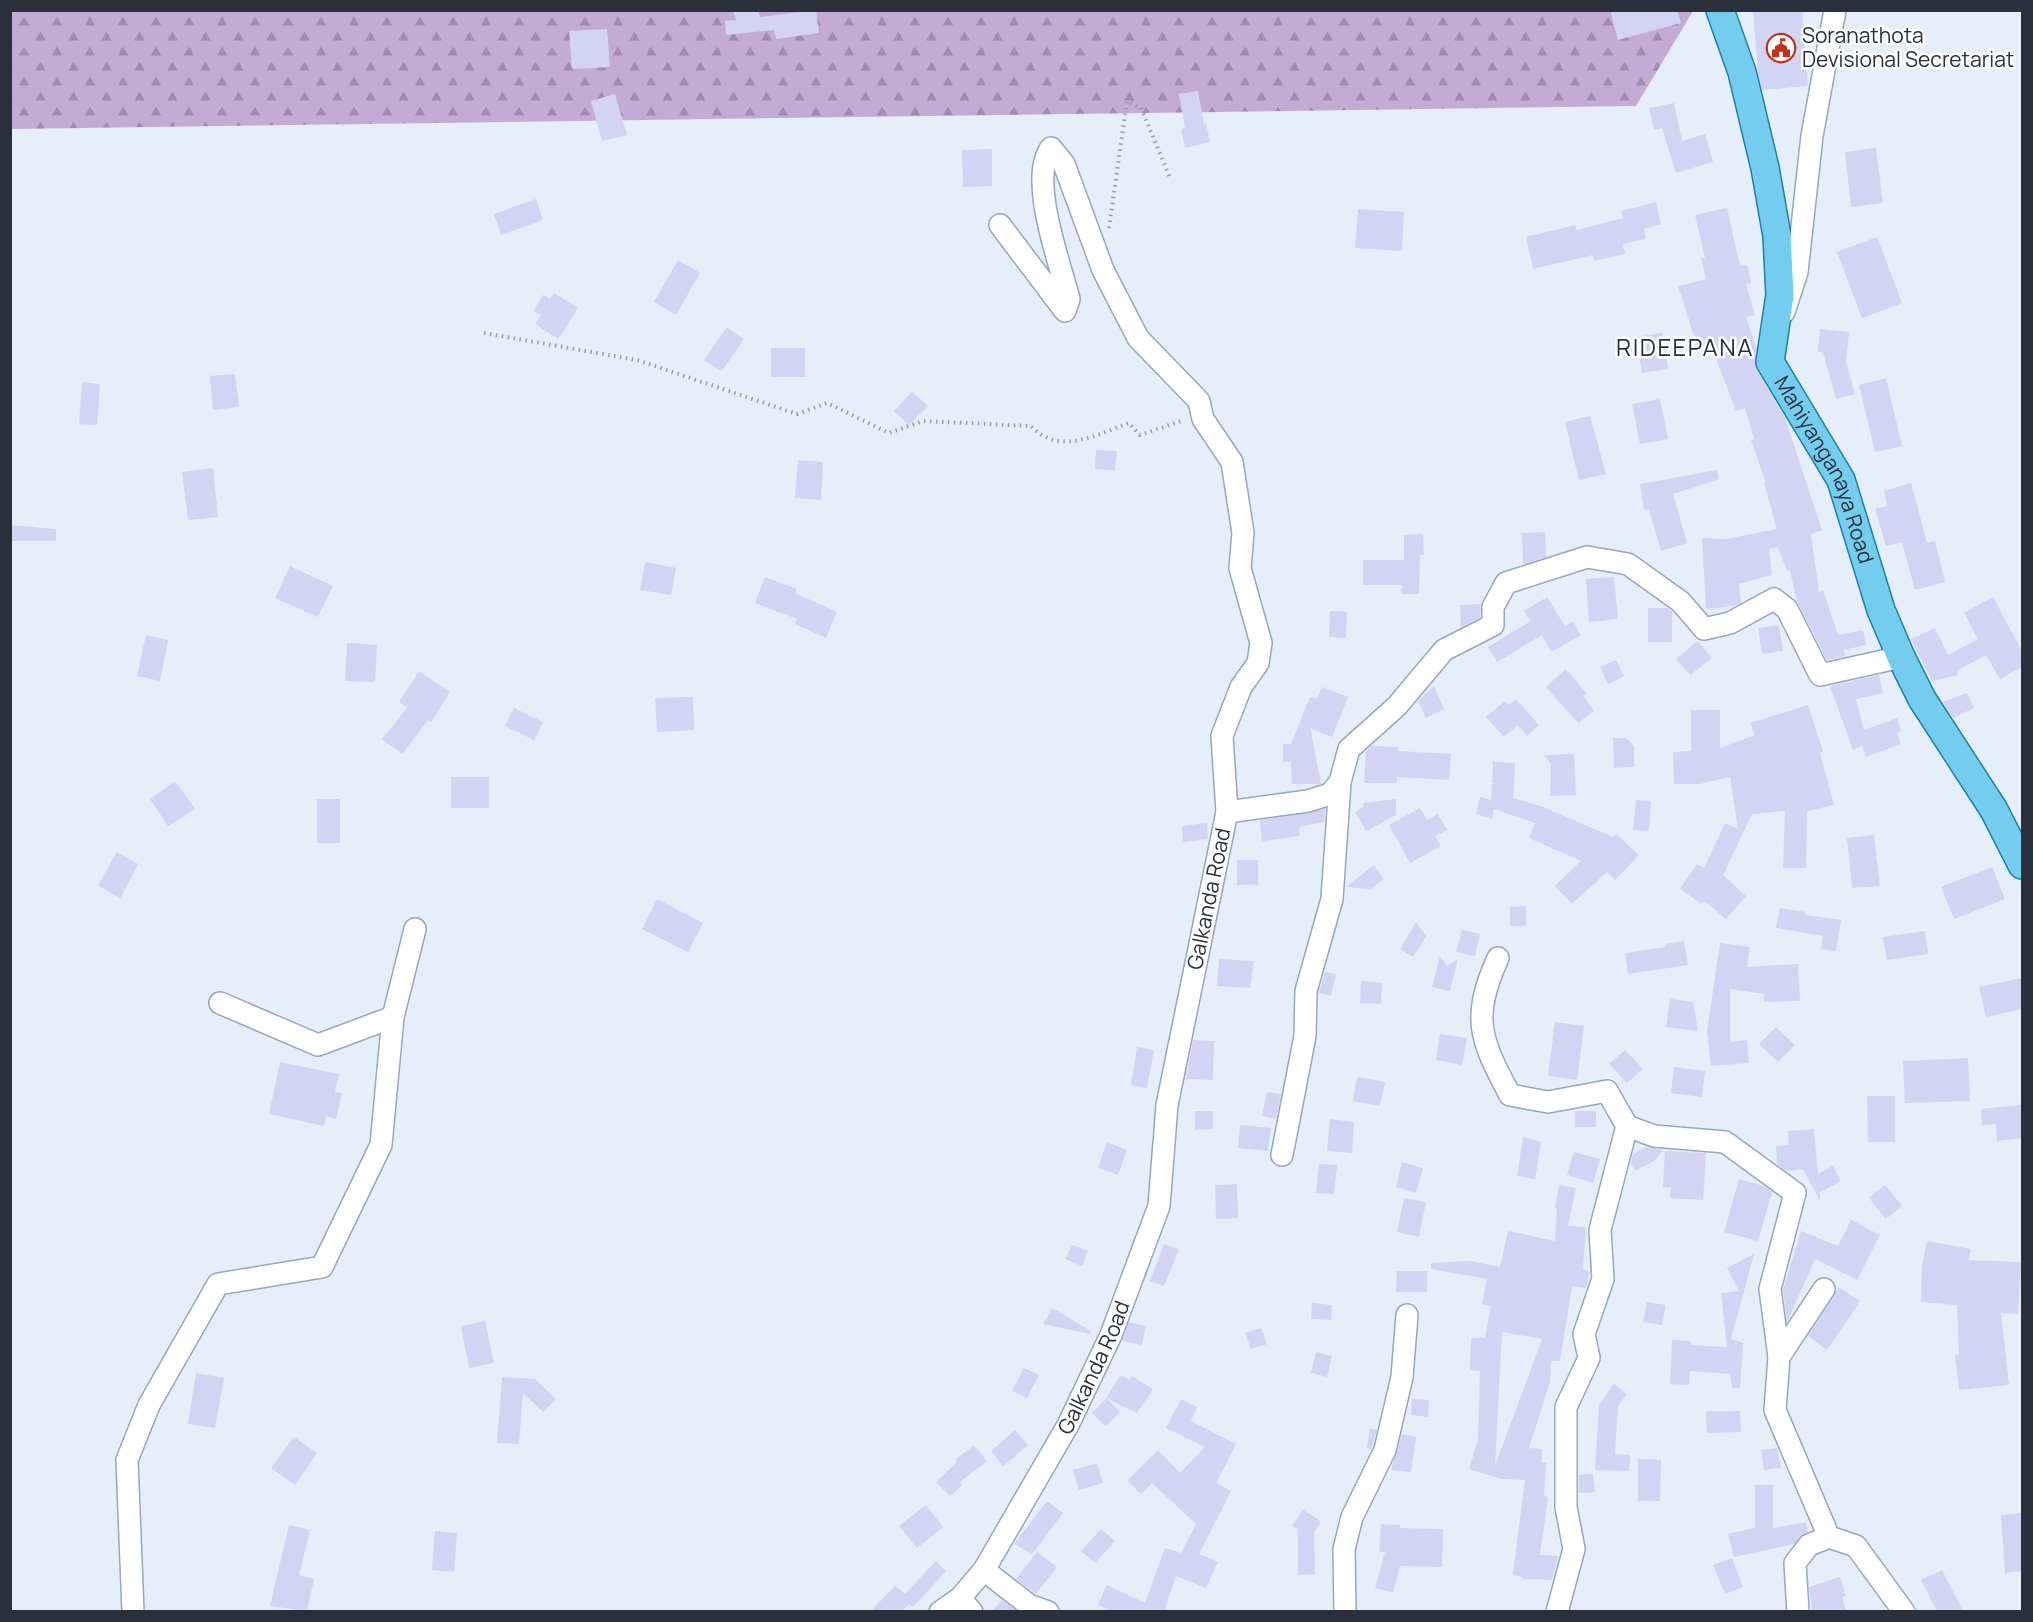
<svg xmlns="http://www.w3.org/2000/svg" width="2033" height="1622" font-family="Manrope,sans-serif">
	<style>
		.forest { fill: url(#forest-firs) }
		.building { fill: #d3d3f4; fill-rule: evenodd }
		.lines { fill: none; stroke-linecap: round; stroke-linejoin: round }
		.minor-casing { stroke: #95a7c3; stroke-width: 24 }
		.major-casing { stroke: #1d81aa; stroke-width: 30 }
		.path { stroke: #969da9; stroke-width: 4; stroke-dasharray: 1.5 4.5; stroke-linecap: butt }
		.minor { stroke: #fff; stroke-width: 21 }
		.major { stroke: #74cdef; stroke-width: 27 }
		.labels { text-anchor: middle; stroke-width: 5; stroke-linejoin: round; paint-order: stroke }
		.poi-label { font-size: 21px; fill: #29303c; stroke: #fff; text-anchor: start }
		.street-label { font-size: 21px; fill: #29303c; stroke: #fff }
		.quarter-label { font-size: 24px; letter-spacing: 1.5px; fill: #29303c; stroke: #fff }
	</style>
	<defs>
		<pattern id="forest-firs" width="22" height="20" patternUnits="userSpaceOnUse" patternTransform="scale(1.5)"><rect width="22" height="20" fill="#c4abd5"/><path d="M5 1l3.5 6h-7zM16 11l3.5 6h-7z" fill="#9f8cae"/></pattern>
	</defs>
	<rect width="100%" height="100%" fill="#e6eefa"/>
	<path class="forest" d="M10,11H1693L1636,106L11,129Z"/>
	<g class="building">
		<path d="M733,10H758L760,17L816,10L819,33L776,39L774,30L726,35L725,21L736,20Z"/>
		<path d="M1610,10H1677L1681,23L1618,40Z"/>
		<path d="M1753,10H1802L1808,86L1762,90L1758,73Z"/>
		<path d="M607,29L610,67L572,69L569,31Z"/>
		<path d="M1198,91L1204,124L1206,123L1210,142L1185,148L1181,129L1185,128L1179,94Z"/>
		<path d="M615,94L627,135L602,141L591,101Z"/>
		<path d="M1674,103L1682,141L1705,134L1713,162L1676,173L1662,128L1654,130L1649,108Z"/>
		<path d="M1876,148L1883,203L1851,207L1845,152Z"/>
		<path d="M992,149V186L963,187L962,150Z"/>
		<path d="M536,199L543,220L501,235L494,214Z"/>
		<path d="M1656,202L1661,224L1644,229L1646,239L1623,244L1625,254L1594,261L1593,255L1533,269L1526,237L1575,225L1577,230L1623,218L1621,211Z"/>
		<path d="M1727,208L1740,266L1747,265L1751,283L1746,284L1755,315L1746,317L1756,347V369L1785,418L1822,530L1811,534L1819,592L1823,590L1838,635L1863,630L1866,645L1844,650L1845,656L1827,660L1797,601L1790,571H1787L1778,547L1769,549L1772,575L1739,584L1741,603L1734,606L1706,609L1702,538L1726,539L1777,529L1764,483H1766L1751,440L1754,439L1745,408L1736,411L1711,345L1698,348L1678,286L1706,279L1701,258H1705L1695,215Z"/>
		<path d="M1358,209L1404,212L1402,251L1355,248Z"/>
		<path d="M1877,237L1902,303L1862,318L1837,252Z"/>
		<path d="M678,260L700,273L676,315L654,302Z"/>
		<path d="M554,293L578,308L558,339L535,324L541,315L533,311L543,295L550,299Z"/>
		<path d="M727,327L744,339L722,371L704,360Z"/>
		<path d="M1820,329L1849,332L1846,362L1855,394L1836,399L1823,352H1818Z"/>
		<path d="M1662,333L1668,369L1642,373L1636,337Z"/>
		<rect x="771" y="348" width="34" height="29"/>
		<path d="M235,374L239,407L213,410L210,376Z"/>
		<path d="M1886,378L1902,446L1875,452L1859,385Z"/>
		<path d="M82,382L100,384L97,425L79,424Z"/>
		<path d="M912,392L928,406L909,425L894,411Z"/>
		<path d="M1660,399L1668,439L1640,444L1632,404Z"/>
		<path d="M1590,416L1606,474L1579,480L1565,422Z"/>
		<path d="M1096,450L1117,451L1115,470L1095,469Z"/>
		<path d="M798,460L823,462L821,500L795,498Z"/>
		<path d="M213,468L218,517L188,520L182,472Z"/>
		<path d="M1717,470L1719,479L1673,494L1687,543L1661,551L1649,509L1644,510L1640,484Z"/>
		<path d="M1911,483L1927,543L1935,541L1945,582L1915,590L1902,542L1886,546L1875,509L1887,506L1884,491Z"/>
		<path d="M10,525L56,529V541H10Z"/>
		<path d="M1545,532L1546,557L1523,564L1522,533Z"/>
		<path d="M1423,534L1424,555H1420L1419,594H1401L1402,585H1363V560H1404V535Z"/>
		<path d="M645,562L676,568L671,595L640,590Z"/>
		<path d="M290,566L333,586L318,617L275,598Z"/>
		<path d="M765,577L797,589L795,593L837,612L826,638L795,624L797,619L755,603Z"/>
		<path d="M1614,577L1618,619L1589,622L1586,579Z"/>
		<path d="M1547,597L1565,626L1573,621L1581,635L1551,652L1542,635L1497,662L1488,647L1531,621L1524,611Z"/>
		<path d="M1993,597L2022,651V667L2000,679L1986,655L1956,671L1958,675L1932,681L1911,639L1935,628L1948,655L1978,639L1964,613Z"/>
		<path d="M1481,604L1480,617L1461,627L1460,605Z"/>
		<path d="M1648,608H1667L1672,611V642H1648Z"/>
		<path d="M1330,611L1347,612L1346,638L1329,637Z"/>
		<path d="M1779,625L1783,651L1762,654L1758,628Z"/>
		<path d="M146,635L168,640L160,681L137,676Z"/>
		<path d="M1698,641L1712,658L1690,675L1676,659Z"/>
		<path d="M347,643L377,645L375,682L345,681Z"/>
		<path d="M1616,660L1624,676L1608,684L1600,667Z"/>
		<path d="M1566,669L1587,694L1583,696L1594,711L1578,723L1546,687Z"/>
		<path d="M419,671L450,692L431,722L428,720L402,754L382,739L408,707L399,702Z"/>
		<path d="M1879,675L1883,693L1856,699L1864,730L1897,718L1901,731L1897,733L1901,744L1866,757L1862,746L1853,750L1830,686Z"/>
		<path d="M1434,686L1444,709L1426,718L1418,701Z"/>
		<path d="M1322,687L1348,697L1332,737L1312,729L1310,726L1321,784H1292L1291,762H1283V744H1291L1310,697L1317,699Z"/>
		<path d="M1967,693L1974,708L1953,718L1943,702Z"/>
		<path d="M693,697L694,730L657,732L655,698Z"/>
		<path d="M1516,699L1539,725L1527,736L1518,725L1504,737L1486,717L1505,701L1509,705Z"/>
		<path d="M1808,705L1823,752L1820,753L1834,805L1807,811L1806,868H1783L1785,811L1752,814L1723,875L1746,896L1726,919L1705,901L1702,904L1680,889L1697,864L1704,868L1725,823L1738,829L1730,777L1700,784H1674L1673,752L1691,751V710H1720V748L1755,735L1750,723Z"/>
		<path d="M514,708L543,722L534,740L505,726Z"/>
		<path d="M1613,738H1626L1634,746V767L1614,768Z"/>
		<path d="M1372,746L1398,747V751L1451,754L1449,780L1397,777V783H1364L1366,751Z"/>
		<path d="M1574,754L1576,795L1550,796L1551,764L1544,755Z"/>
		<path d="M1493,762L1515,763L1513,798L1543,807L1613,837L1616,834L1639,855L1615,880L1607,872L1572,904L1555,886L1581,861L1529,838L1535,823L1494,809L1492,819L1476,814L1480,797L1491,800L1492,784L1496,783H1492Z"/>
		<rect x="451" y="777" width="38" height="31"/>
		<path d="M175,781L195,809L168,826L150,799Z"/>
		<rect x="317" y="799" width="23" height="44"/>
		<path d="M1396,799V815L1366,831L1355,812L1363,807L1364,803Z"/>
		<path d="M1636,800L1651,801L1649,831L1633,830Z"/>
		<path d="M1420,808L1427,820L1438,814L1447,830L1435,836L1441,846L1410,863L1389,825Z"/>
		<path d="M1325,809L1324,822L1299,827L1300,836L1262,841L1260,820Z"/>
		<path d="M1207,823L1208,839L1183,842L1182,826Z"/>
		<path d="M1874,835L1880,886L1852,888L1847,838Z"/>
		<path d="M117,852L138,864L120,899L98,885Z"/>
		<rect x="1237" y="860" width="21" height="25"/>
		<path d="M1374,865L1384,879L1370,889L1346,887Z"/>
		<path d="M1992,867L2005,899L1954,919L1941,887Z"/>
		<path d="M657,899L703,923L688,952L642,929Z"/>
		<path d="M1526,906V926H1510V907Z"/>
		<path d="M1780,908L1805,912V915L1841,920L1836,951L1821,949L1823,936L1776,928Z"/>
		<path d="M1416,922L1426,936L1413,957L1400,949Z"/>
		<path d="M1462,930L1480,934L1475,956L1456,952Z"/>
		<path d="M1925,931L1928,954L1887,960L1883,937Z"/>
		<path d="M1684,941L1688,965L1628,974L1625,953L1666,947V944Z"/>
		<path d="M1720,943L1750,947L1747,967L1798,964L1800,1001L1764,1002V994L1730,989V1042L1747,1040L1749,1063L1711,1066L1707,1031Z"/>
		<path d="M1440,956L1447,966L1458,959L1450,991L1432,987Z"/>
		<path d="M1219,959L1254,961L1250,988L1217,986Z"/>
		<path d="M1325,972L1336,974L1331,996L1319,993Z"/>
		<path d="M2022,978V1009L1986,1017L1979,987Z"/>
		<path d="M1361,981L1382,983L1381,1004L1360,1003Z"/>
		<path d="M1670,999L1693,1002L1698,1031L1666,1027Z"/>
		<path d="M1555,1022L1584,1026L1577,1080L1548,1076Z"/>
		<path d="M1776,1027L1795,1045L1778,1062L1759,1044Z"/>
		<path d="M1440,1034L1467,1038L1462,1065L1436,1060Z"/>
		<path d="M1193,1040L1214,1041L1213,1080L1186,1079Z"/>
		<path d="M1137,1047L1154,1050L1147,1088L1131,1085Z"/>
		<path d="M1625,1050L1643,1069L1627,1083L1609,1064Z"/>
		<path d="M1968,1058L1970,1101L1905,1103L1903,1061Z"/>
		<path d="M280,1062L339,1074L335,1092L342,1093L336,1119L326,1116L324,1126L269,1114Z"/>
		<path d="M1674,1067L1705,1071L1702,1097L1671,1093Z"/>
		<path d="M1357,1077L1385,1082L1380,1106L1353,1101Z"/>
		<path d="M1267,1092L1281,1094L1276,1119L1262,1116Z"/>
		<path d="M1867,1096H1895V1142H1868Z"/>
		<path d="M2022,1105V1138L1997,1141L1996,1124L1982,1125L1981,1109Z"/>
		<path d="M1195,1111H1213V1129L1195,1130Z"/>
		<rect x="1575" y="1111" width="21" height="16"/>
		<path d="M1330,1119L1354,1122L1352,1153L1327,1151Z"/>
		<path d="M1240,1125L1271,1128L1268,1151L1238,1148Z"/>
		<path d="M1814,1129L1818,1174L1833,1166L1841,1181L1820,1192V1201L1803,1169L1786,1171L1777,1164L1776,1146L1789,1145L1788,1131Z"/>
		<path d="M1523,1137L1541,1142L1535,1179L1517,1176Z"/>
		<path d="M1107,1142L1127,1150L1118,1175L1098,1168Z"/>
		<path d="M1646,1147L1663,1150L1654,1161L1635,1171L1631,1163L1633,1154Z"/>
		<path d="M1665,1151L1706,1153L1703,1200L1670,1198L1671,1187H1663Z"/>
		<path d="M1574,1152L1600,1159L1593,1183L1567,1175Z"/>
		<path d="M1402,1162L1423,1168L1416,1193L1396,1187Z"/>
		<path d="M1319,1164L1337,1165L1334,1194L1316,1193Z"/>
		<path d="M1739,1179L1764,1186L1772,1192L1758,1241L1724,1232Z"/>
		<path d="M1237,1184L1238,1218L1216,1219L1215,1185Z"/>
		<path d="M1559,1185L1576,1188L1568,1226L1586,1227L1583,1269L1590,1272L1586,1288L1572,1286L1560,1361H1551L1550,1382L1529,1448L1542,1449V1463H1546L1544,1496L1548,1497L1540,1555L1558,1556L1552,1580L1523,1579V1577L1513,1575L1525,1480L1501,1479L1469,1469L1478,1440L1480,1371L1470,1370L1471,1338H1485L1491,1306L1482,1304L1487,1279L1431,1269V1263L1470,1261L1500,1267L1508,1231L1555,1241L1557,1208H1555ZM1502,1332L1542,1339L1495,1466Z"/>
		<path d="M1885,1185L1902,1206L1886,1219L1869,1198Z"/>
		<path d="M1404,1198L1426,1202L1419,1237L1397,1232Z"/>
		<path d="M1851,1220L1880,1235L1857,1280L1815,1259L1787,1322L1783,1290L1801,1231L1838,1246Z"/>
		<path d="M1927,1241L1971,1249L1968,1260L2021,1262L2018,1314L2001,1313L2009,1385L1959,1390L1955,1355L1959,1354L1957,1305L1921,1302L1922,1265Z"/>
		<path d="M1164,1244L1179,1249L1164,1286L1150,1281Z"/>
		<path d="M1072,1245L1088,1251L1082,1266L1065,1259Z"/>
		<path d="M1754,1254L1731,1339L1743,1343L1740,1388H1732L1730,1374L1690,1371L1689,1385L1670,1384L1672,1340L1691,1341V1345L1727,1347L1721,1293L1739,1291L1727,1268Z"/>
		<path d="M1397,1271H1427V1292H1396Z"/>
		<path d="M1839,1287L1860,1301L1827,1350L1808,1336Z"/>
		<path d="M1647,1302L1666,1305L1662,1325L1643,1322Z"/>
		<path d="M1312,1303L1332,1305L1331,1320L1311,1319Z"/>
		<path d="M1052,1308L1091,1331L1090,1334L1043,1324Z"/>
		<path d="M485,1321L494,1363L469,1368L461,1326Z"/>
		<path d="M1129,1322L1146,1326L1142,1345L1122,1341Z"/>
		<path d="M1261,1328L1267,1344L1251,1349L1245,1333Z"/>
		<path d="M1316,1352L1332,1356L1327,1377L1311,1373Z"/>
		<path d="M1024,1368L1039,1375L1027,1398L1012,1391Z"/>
		<path d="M196,1373L224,1378L215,1428L188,1424Z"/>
		<path d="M1121,1375L1129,1380L1132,1376L1153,1389L1137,1413L1106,1398Z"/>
		<path d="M502,1377L535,1379L556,1399L543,1412L523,1393L519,1444L497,1443Z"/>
		<path d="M1614,1384L1627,1394L1618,1406L1615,1454L1630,1455L1629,1471L1595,1470L1599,1405Z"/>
		<path d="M1106,1398L1120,1412L1106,1426L1092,1413Z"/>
		<path d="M1181,1399L1197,1407L1191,1421L1236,1444L1216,1483L1231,1491L1199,1554L1218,1562L1206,1588L1176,1576L1164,1611H1112L1098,1605L1107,1585L1145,1603L1165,1548L1181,1553L1196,1524L1152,1483L1141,1494L1127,1481L1158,1450L1180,1473L1205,1447L1166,1428Z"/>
		<path d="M1412,1399L1429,1400L1428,1417L1411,1415Z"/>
		<path d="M1706,1411H1740L1741,1432L1707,1433Z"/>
		<path d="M1370,1429L1377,1430L1371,1449L1367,1448Z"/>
		<path d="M1015,1430L1028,1445L1003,1466L991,1451Z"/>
		<path d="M1402,1434L1416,1437L1411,1472L1391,1470Z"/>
		<path d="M294,1437L317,1453L295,1485L271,1468Z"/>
		<path d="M974,1445L987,1461L960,1482L962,1485L950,1496L936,1482L957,1462L955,1460Z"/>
		<path d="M1777,1448L1781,1468L1764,1470L1761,1450Z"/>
		<path d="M1638,1459L1661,1460L1660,1501H1638Z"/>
		<path d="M1097,1463L1103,1483L1079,1490L1073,1470Z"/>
		<path d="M1593,1474L1595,1492L1579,1493V1475Z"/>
		<path d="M1755,1485H1773V1528L1806,1522L1808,1532L1794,1544L1734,1557L1728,1534L1755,1528Z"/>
		<path d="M1047,1501L1063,1513L1032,1554L1014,1544Z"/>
		<path d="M926,1505L943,1527L917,1548L899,1526Z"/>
		<path d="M1303,1510L1321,1521L1314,1533L1315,1574L1298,1575V1529L1292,1526Z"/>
		<path d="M2022,1513V1571L2005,1573L2001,1515Z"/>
		<path d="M1381,1524L1400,1525V1528L1443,1529L1442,1567L1400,1566L1393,1593L1375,1588L1385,1552H1379Z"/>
		<path d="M289,1525L310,1530L299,1575L314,1579L307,1611L270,1606Z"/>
		<path d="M1101,1529L1115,1541L1095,1563L1081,1551Z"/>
		<path d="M435,1531L457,1533L454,1572L432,1570Z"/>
		<path d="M1037,1552L1057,1567L1036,1594L1016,1579Z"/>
		<path d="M1732,1558L1743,1587L1725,1594L1713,1565Z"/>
		<path d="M936,1561L946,1571L913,1607L909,1604L902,1611H871L895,1586L905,1594Z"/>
		<path d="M1942,1570L1963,1611H1937L1921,1580Z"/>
		<path d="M1840,1577L1846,1596L1842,1597L1846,1611H1812L1809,1587Z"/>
		<path d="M1002,1600L1017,1611H992Z"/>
	</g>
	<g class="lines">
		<g class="minor-casing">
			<g id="minor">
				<path d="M1000,225L1065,311L1069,299C1060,263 1028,179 1051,148L1064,164L1103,270L1138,338L1199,401L1203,419L1232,462L1243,533L1240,568L1261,643L1258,663L1241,687L1222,736L1227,812"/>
				<path d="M1784,312L1797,272L1812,136L1835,10"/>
				<path d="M1498,958C1471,1018 1480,1039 1510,1095L1548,1102L1607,1091L1627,1126L1600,1230L1603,1279L1584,1334L1589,1358L1566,1407V1507L1574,1549L1557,1612"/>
				<path d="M220,1003L318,1045L393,1017"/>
				<path d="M1627,1126L1654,1136L1725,1142L1795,1193L1770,1289L1779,1357"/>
				<path d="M1282,1155L1305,1036L1306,991L1332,899L1340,782"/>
				<path d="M1824,1289L1779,1357L1775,1410L1829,1537"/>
				<path d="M984,1570L1029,1605L1048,1612"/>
				<path d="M960,1598L972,1612"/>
				<path d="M133,1612L127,1460L149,1405L218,1284L322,1267L381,1145L393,1017L415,929"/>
				<path id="s1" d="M940,1612L960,1598L984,1570L1068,1425L1111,1335L1159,1206L1167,1105L1227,812L1308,801L1330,794L1340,782L1349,749L1397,706L1444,650L1493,625V607L1506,583L1587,557L1628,564L1681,602L1704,629L1730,623L1774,599L1787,609L1820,675L1901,657"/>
				<path d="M1345,1612L1344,1549L1352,1517L1385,1450L1402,1377L1407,1315"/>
				<path d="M1798,1612L1795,1563L1809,1545L1829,1537L1856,1546L1904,1612"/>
			</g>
		</g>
		<g class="major-casing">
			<g id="major">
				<path id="s2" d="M1720,10L1742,72L1765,168L1777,236L1780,295L1770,362L1841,480L1881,610L1901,657L1922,699L1994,810L2022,865"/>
			</g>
		</g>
		<g class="path">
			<path d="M1109,228L1127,101L1141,108L1171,180"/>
			<path d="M484,333L637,360L797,414L827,403L889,433L923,421L1031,426C1059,456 1096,435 1129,423L1140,435L1184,420"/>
		</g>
		<use href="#minor" class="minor"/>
		<use href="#major" class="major"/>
	</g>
	<defs>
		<g id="civic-ring" transform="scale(1.5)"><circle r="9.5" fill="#fff" stroke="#c0341f" stroke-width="1.5"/><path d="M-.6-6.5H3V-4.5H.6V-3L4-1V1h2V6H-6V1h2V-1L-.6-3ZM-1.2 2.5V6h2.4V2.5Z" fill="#c0341f"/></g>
	</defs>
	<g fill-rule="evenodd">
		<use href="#civic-ring" x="1781" y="48"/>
	</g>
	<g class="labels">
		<g class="poi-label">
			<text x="1802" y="43">Soranathota<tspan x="1802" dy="24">Devisional Secretariat</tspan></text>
		</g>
		<g class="street-label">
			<text dy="7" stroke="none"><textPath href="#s2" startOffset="482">Mahiyanganaya Road</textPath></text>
			<text dy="7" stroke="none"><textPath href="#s1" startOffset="778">Galkanda Road</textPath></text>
			<text dy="7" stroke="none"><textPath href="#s1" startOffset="292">Galkanda Road</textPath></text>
		</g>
		<g class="quarter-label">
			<text x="1685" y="356">RIDEEPANA</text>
		</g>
	</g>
	<rect width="2033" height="1622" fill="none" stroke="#29303c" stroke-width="24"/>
</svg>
